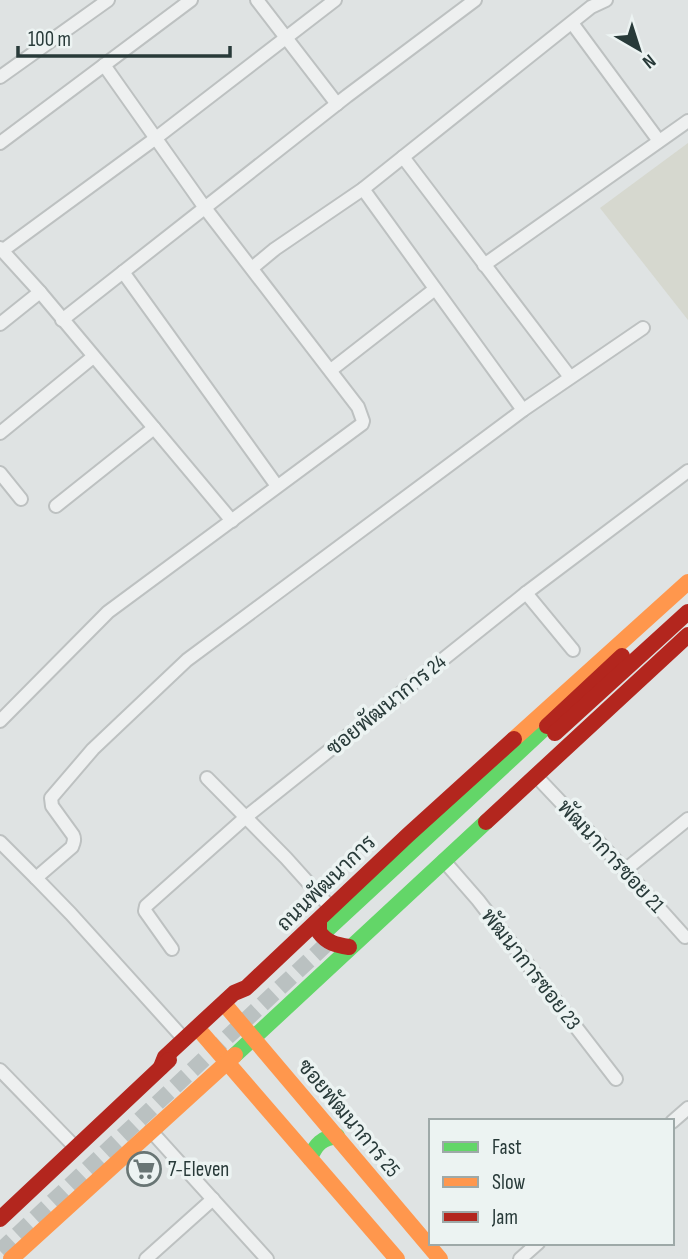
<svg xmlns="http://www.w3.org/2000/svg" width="688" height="1259" font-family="'Sofia Sans Condensed',Sarabun,sans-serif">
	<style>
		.green { fill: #d6d8cf }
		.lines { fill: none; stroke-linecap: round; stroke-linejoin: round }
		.secondary-tunnel { stroke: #bac1c1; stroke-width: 16; stroke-dasharray: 16 8; stroke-linecap: butt }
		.street-casing { stroke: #bdc1c1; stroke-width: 16 }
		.street { stroke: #eef0f0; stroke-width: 12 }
		.fast { stroke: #63d668; stroke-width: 16 }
		.slow { stroke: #ff974d; stroke-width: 16 }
		.jam { stroke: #b3261e; stroke-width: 16 }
		.labels { text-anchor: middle; stroke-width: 7; stroke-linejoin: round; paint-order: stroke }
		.street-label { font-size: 21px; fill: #283a39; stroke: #ecf3f2 }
		.poi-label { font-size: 21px; fill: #283a39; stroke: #ecf3f2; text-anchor: start }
	</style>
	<rect width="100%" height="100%" fill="#dfe3e3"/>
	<path class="green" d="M688,143V320L600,208Z"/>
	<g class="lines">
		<path class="secondary-tunnel" d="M0,1251L335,936"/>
		<g class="street-casing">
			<g id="street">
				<path d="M257,0L337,104"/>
				<path d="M572,23L659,141"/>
				<path d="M0,77L108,0"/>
				<path d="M0,143L191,0"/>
				<path d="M403,157L570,377"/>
				<path d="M363,189L523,410"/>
				<path d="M0,248L40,292L232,521"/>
				<path d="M2,251L156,138L335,0"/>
				<path d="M484,265L688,121"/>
				<path d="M252,268L275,249L363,189L591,7L606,0"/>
				<path d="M123,272L277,486"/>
				<path d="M62,320L347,96L475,0"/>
				<path d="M0,324L40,292"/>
				<path d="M331,370L435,289"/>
				<path d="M0,433L93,357"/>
				<path d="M0,473L21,499"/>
				<path d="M56,506L154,428"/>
				<path d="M526,593L573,650"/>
				<path d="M0,721L108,612L362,424L363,421L358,407L205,208L104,65"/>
				<path d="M536,776L625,870L685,937"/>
				<path d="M207,778L286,858L331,908"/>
				<path d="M0,842L36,878"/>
				<path d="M444,861L478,900L616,1079"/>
				<path d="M625,870L688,819"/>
				<path d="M172,949L145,911L146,906L246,817L526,593L688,471"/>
				<path d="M184,1039L71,914L36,878L72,847C74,842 75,839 73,835L52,806L51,798L93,749L187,660L523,410L643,328"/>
				<path d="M0,1070L75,1147"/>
				<path d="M672,1122L688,1108"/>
				<path d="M151,1131L267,1259"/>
				<path d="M146,1259L213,1199"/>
				<path d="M520,1259L538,1243"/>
			</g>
		</g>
		<use href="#street" class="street"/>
		<g class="fast">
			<path d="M328,929L547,726"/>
			<path d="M235,1055L486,822"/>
			<path d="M310,1158C316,1144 322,1138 337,1136"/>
		</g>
		<g class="slow">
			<path d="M514,739L688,582"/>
			<path d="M226,1006L440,1259"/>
			<path d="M200,1031L397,1259"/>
			<path d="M11,1259L235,1055"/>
		</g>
		<g class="jam">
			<path d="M547,726L622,656"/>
			<path d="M555,733L688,612"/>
			<path d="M486,822L688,635"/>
			<path d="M319,921V932C327,943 336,945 349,947"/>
			<path d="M161,1067L165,1057L234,993L246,988L408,835L514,739"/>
			<path d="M0,1219L169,1060"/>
		</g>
	</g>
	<defs>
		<g id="supermarket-ring" transform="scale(1.75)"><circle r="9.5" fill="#ecf3f2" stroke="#687574" stroke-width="1.5"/><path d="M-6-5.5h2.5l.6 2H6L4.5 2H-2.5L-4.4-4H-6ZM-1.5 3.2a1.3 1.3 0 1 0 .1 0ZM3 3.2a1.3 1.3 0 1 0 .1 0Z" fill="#687574"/></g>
	</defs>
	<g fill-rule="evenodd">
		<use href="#supermarket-ring" x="144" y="1169"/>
	</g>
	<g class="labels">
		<g class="street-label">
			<text transform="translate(386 705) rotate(-39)" y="7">ซอยพัฒนาการ 24</text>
			<text transform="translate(611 856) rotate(47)" y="7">พัฒนาการซอย 21</text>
			<text transform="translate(326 883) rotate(-44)" y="7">ถนนพัฒนาการ</text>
			<text transform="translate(531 969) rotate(52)" y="7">พัฒนาการซอย 23</text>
			<text transform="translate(349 1118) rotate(50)" y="7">ซอยพัฒนาการ 25</text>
		</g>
		<g class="poi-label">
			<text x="168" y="1176">7-Eleven</text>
		</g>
	</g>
	<rect x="429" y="1119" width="245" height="126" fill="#ecf3f2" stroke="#9ea9a8" stroke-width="2"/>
	<rect x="443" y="1142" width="35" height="10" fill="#63d668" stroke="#9ea9a8" stroke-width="2"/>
	<text x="492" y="1154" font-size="21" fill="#283a39">Fast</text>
	<rect x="443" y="1177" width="35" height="10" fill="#ff974d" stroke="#9ea9a8" stroke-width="2"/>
	<text x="492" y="1189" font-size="21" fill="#283a39">Slow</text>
	<rect x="443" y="1212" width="35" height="10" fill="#b3261e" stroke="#9ea9a8" stroke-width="2"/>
	<text x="492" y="1224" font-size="21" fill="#283a39">Jam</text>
	<g transform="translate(639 49) rotate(141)" stroke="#ecf3f2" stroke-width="5" paint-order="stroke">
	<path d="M0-5L12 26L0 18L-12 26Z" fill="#283a39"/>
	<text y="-10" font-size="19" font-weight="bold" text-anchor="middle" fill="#283a39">N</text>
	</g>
	<path d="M18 46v10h212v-10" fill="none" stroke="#283a39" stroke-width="3.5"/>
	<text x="28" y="46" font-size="21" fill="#283a39" stroke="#ecf3f2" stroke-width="5" paint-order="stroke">100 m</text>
</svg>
